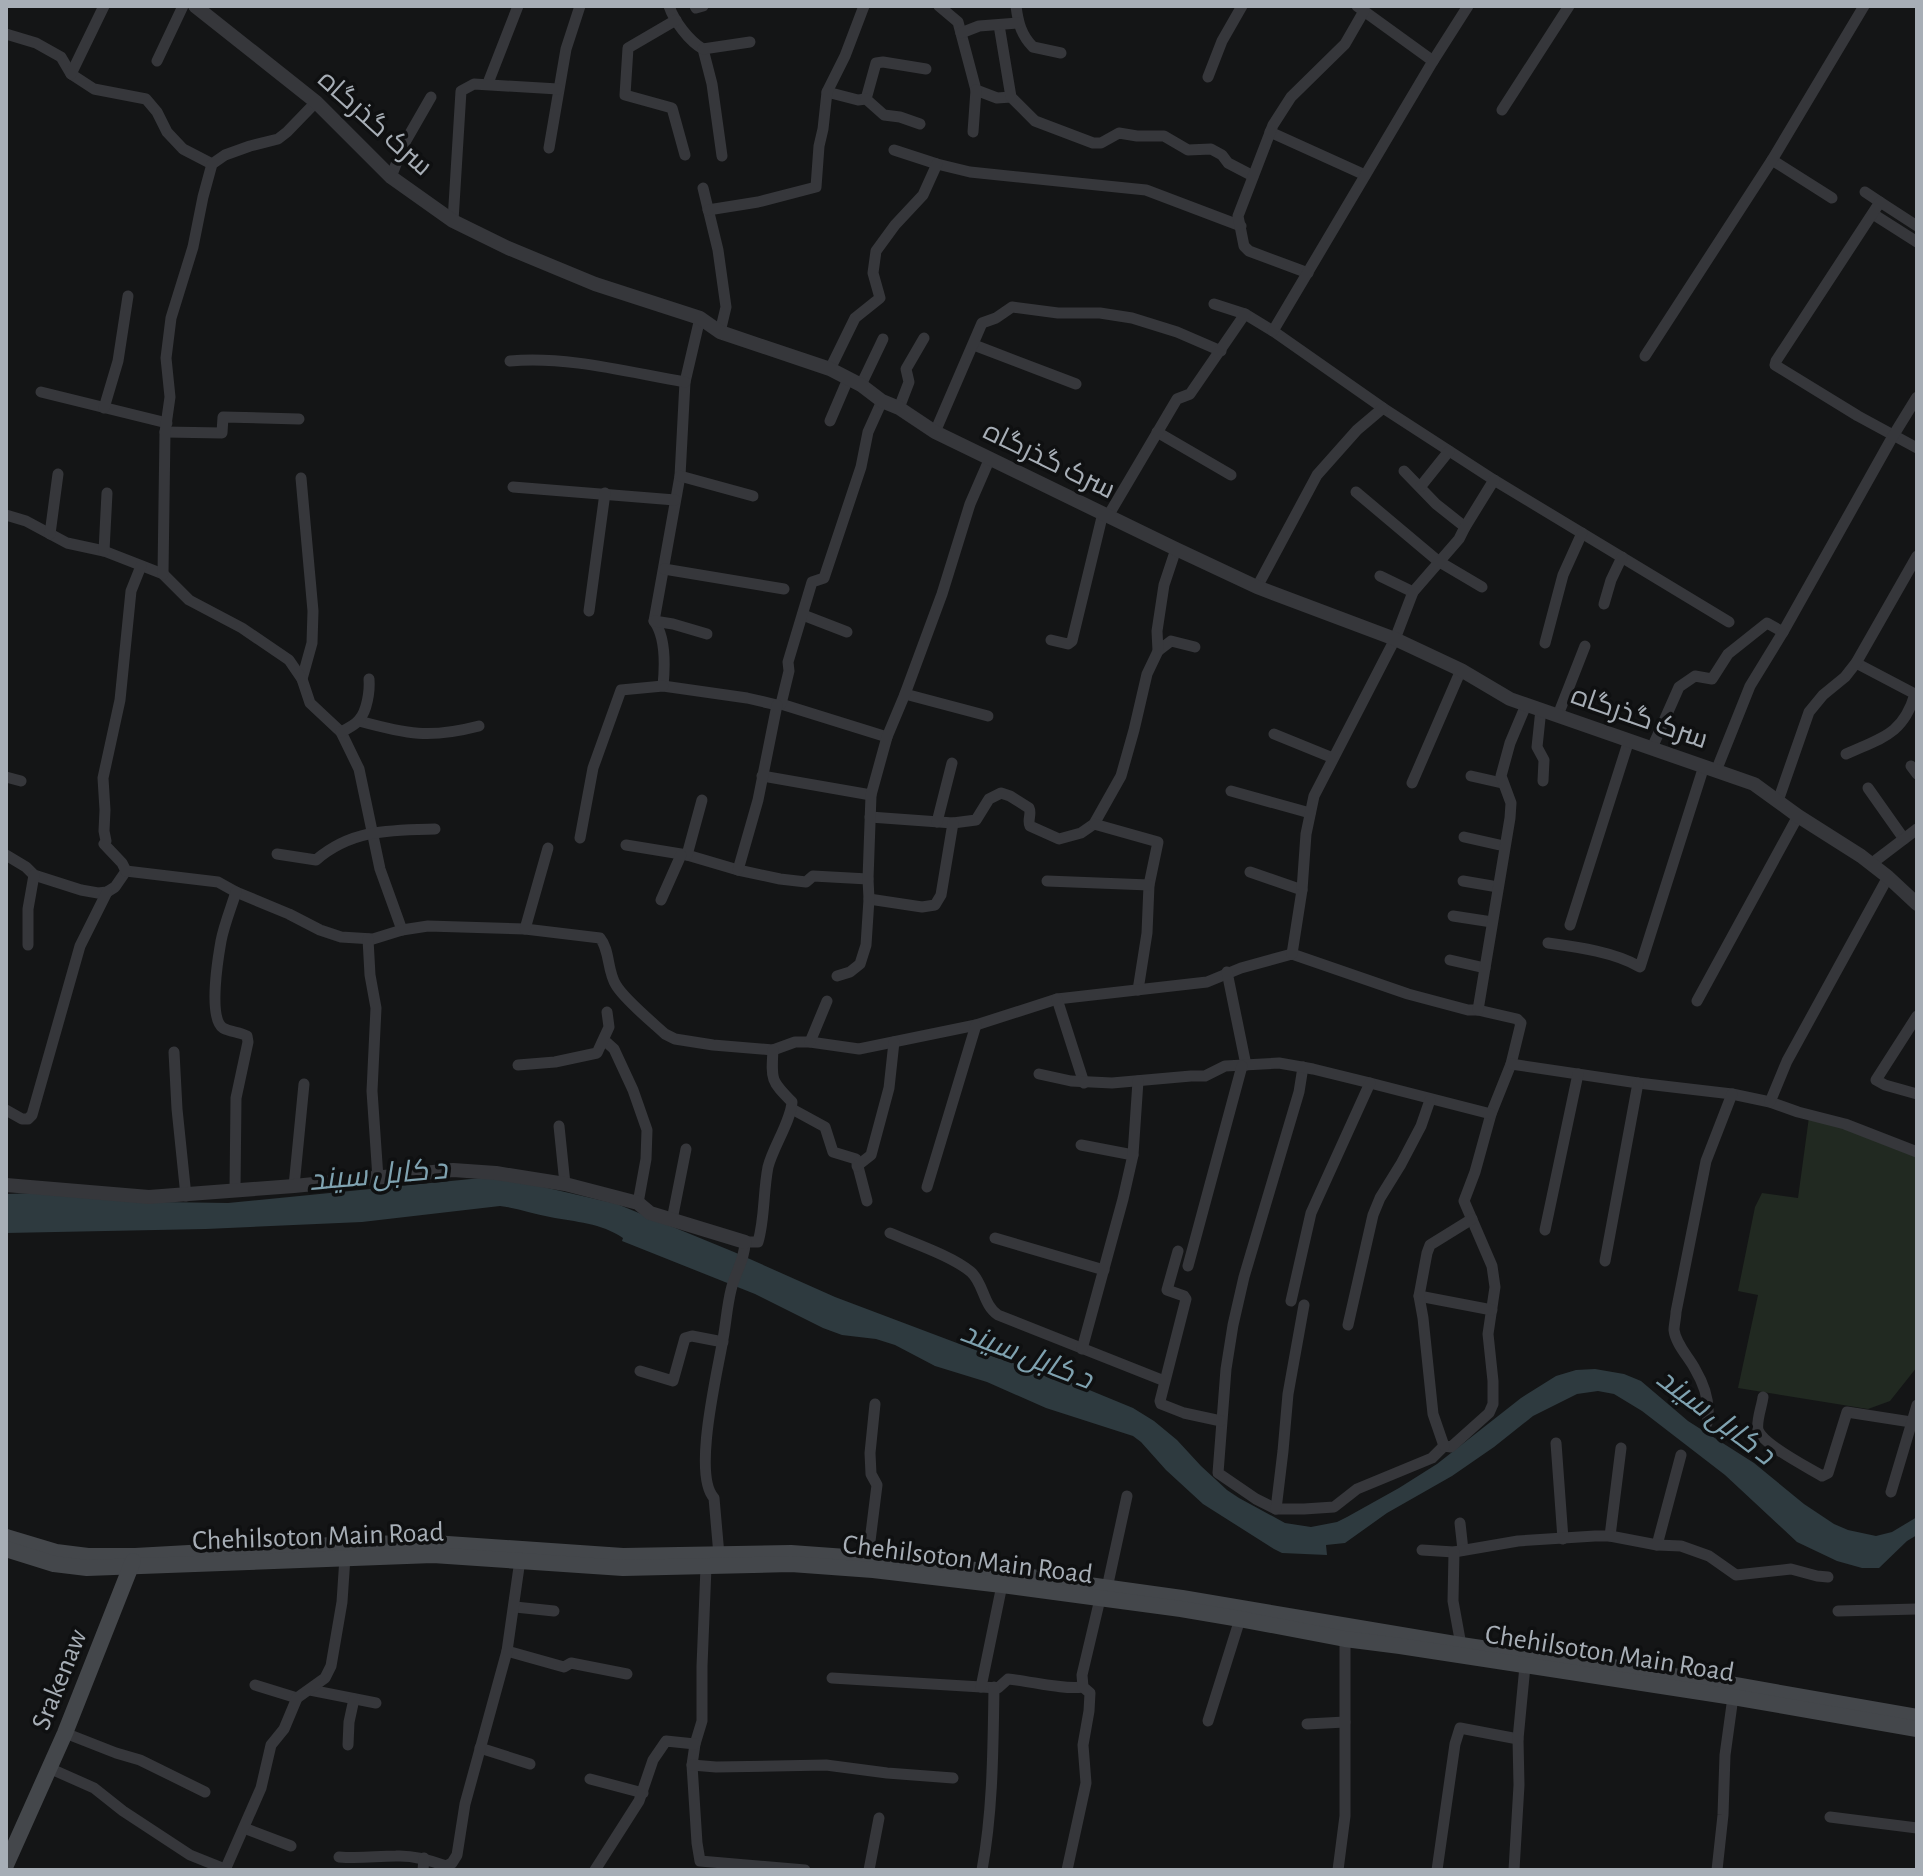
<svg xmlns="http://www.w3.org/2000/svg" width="1923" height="1876" font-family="'Alegreya Sans',Cairo,sans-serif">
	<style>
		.green { fill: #212921 }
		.water { fill: #2e3a3f }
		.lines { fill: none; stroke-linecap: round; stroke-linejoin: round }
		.minor { stroke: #36373b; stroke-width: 11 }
		.tertiary { stroke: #36373b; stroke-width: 14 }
		.secondary { stroke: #44474b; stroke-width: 16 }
		.labels { text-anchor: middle; stroke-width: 7; stroke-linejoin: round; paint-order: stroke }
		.street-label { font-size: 28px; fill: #a7aeb6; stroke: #0f1011 }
		.water-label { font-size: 30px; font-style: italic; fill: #7fa2b0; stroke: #0f1011 }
	</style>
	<rect width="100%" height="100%" fill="#141516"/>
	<path class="green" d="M1809,1117L1917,1150V1367L1890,1401L1868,1409L1738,1388L1758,1295L1738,1291L1755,1207L1762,1193L1798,1198Z"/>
	<path class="water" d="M481,1178L513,1180L617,1204L734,1252L835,1297L994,1357L1065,1380L1133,1408L1154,1421L1177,1440L1201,1466L1227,1490L1239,1498L1285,1523L1311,1527L1337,1522L1347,1517L1399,1488L1437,1464L1521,1398L1556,1376L1576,1370L1595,1369L1624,1374L1641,1381L1688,1421L1754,1463L1804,1504L1834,1524L1848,1530L1876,1536L1892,1532L1917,1517V1535L1907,1541L1879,1568H1862L1837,1561L1797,1542L1725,1475L1642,1411L1614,1394L1598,1391L1577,1394L1533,1416L1494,1447L1452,1476L1387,1513L1345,1543L1326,1545L1327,1555L1282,1553L1274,1549L1203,1504L1166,1470L1141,1442L1133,1436L1046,1408L987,1382L935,1366L895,1345L876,1339L842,1335L823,1328L755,1294L622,1241L623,1238C601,1223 576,1222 550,1217C533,1214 518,1208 500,1206L362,1222L206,1229L6,1233V1194L36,1193L160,1202L228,1203Z"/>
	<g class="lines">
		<g class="minor">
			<path d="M669,6C674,21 689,41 703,49L712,84L722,156"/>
			<path d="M695,6L696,8L703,6"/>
			<path d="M939,6L958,22L976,90L997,98L1011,97"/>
			<path d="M1016,6C1018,22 1021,35 1033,47L1061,53"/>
			<path d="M1357,6L1433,61"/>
			<path d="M676,20L628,48L625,95L672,108L685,155"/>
			<path d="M999,25L1011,97L1035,121L1093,143H1101L1119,133L1137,136H1164L1188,150L1211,149L1222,155L1228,163L1253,176"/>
			<path d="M961,33L979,26L1018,23"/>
			<path d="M6,34L36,43L61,57L71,74L94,89L146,99L157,112L167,132L183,149L212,164"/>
			<path d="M703,49L750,42"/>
			<path d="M157,61L183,6"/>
			<path d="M71,74L104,6"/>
			<path d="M1208,77L1222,41L1242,6"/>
			<path d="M488,83L518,6"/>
			<path d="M827,92L858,100L866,99L876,63L883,62L926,69"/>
			<path d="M866,99L884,115L900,117L920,124"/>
			<path d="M1502,110L1569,6"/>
			<path d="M973,132L976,90"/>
			<path d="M1270,132L1365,175"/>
			<path d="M549,148L566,49L580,6"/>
			<path d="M894,150L937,164L970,172L1146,190L1241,226"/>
			<path d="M1772,160L1832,198"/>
			<path d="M391,177L404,144L431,97"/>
			<path d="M703,188L718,250L726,307L720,332"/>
			<path d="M1865,192L1880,202"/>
			<path d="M708,210L758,202L816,187L819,146L823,129L827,92L845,56L864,6"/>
			<path d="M1873,214L1917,242"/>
			<path d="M453,221L461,91L474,84L558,89"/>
			<path d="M1917,226L1880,202L1776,361L1775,365L1858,416L1917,448"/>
			<path d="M1308,273L1249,251L1244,246L1238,216L1273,125L1291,97L1345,44L1364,11"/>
			<path d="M1214,304L1245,314L1273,331L1383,408L1494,480L1729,622"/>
			<path d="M700,318L685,382L680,476L654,621C666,637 665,666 663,686L747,698L777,705L781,704L887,737"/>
			<path d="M1273,331L1433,61L1468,6"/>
			<path d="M974,345L1076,384"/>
			<path d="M1645,356L1772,160L1864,6"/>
			<path d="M510,361C568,356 627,372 685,382"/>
			<path d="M830,369L855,318L880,298L873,273L876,251L895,225L923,195L937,164"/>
			<path d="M861,385L883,339"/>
			<path d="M41,392L167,423"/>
			<path d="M104,408L118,361L128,296"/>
			<path d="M899,408L909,382L906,369L924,338"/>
			<path d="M830,421L848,379"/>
			<path d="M165,432L222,433L223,417L299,419"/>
			<path d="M935,432L982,323L996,318L1012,307L1058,313H1100L1132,318L1177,332L1221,351"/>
			<path d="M1157,432L1231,475"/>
			<path d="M1404,471L1436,504L1465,527"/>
			<path d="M680,476L753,496"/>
			<path d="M301,478L313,611L312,643L302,679"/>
			<path d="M1421,486L1449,451"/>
			<path d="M513,487L675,500"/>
			<path d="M1356,492L1438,561L1482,587"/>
			<path d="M6,515L26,521L67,543L104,551L163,574L189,600L242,628L289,660L302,679L310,703L341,732L359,769L380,869L402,930"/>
			<path d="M1108,516L1177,399L1190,394L1245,314"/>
			<path d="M50,534L58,474"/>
			<path d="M104,551L107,493"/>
			<path d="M664,569L784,589"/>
			<path d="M163,574L165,432L170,397L166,358L171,318L193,247L203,197L212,164L225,155L250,146L278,139L287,132L316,102"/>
			<path d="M1380,576L1413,592"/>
			<path d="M1257,587L1317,475L1357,430L1383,408"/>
			<path d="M1604,604L1611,580L1622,557"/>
			<path d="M589,611L605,493"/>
			<path d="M803,615L847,632"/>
			<path d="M654,621L673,624L707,634"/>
			<path d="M1051,640L1068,644L1072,641L1103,513"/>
			<path d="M1545,643L1563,575L1582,533"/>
			<path d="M1158,651L1171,641L1195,647"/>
			<path d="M905,694L988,716"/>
			<path d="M781,704L789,671L788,662L812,582L824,578L861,467L868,432L882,401"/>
			<path d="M1541,709L1537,747L1544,760L1543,781"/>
			<path d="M1558,715L1585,646"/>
			<path d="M359,721C407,734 429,739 479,726"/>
			<path d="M341,732C347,729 355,725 359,720C367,711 370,691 369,679"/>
			<path d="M1274,734L1333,758"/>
			<path d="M1652,748L1679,687L1695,676L1712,679L1728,654L1767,623L1783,632"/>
			<path d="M1846,754C1881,738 1903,735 1915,694L1856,663"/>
			<path d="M1911,766L1917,774"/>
			<path d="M1716,771L1750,686L1783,632L1893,436L1917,397"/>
			<path d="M762,776L871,795"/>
			<path d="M1471,776L1502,783"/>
			<path d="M6,777L21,781"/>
			<path d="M1412,783L1461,670"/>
			<path d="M1868,788L1904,839"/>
			<path d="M1231,791L1310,813"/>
			<path d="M1778,801L1809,712L1823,695L1845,677L1856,663L1917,556"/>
			<path d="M870,817L953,823L976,820L989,799L1001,793L1010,796L1029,808C1032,814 1027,820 1030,826L1059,839L1081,833L1094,824L1121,776L1134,730L1147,674L1158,651L1157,631L1164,585L1176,549"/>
			<path d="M937,822L952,763"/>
			<path d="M1094,824L1158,842L1149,885L1147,933L1138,990"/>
			<path d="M1464,837L1504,846"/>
			<path d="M580,838L593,768L621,690L663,686"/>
			<path d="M626,845L687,855L738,870L780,879L806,882L813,876L868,879"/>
			<path d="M277,854L316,860C352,829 391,830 435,829"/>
			<path d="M6,855L26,867L34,875L81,890L98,893L107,892L115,887L126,871"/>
			<path d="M687,855L702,800"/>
			<path d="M1871,864L1917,829"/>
			<path d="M738,870L758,800L777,705"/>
			<path d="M126,871L218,882L236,892L289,914L320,930L341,937L373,939L402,930L428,926L525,929L600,938C610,950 607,971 616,985C624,999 652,1022 665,1034L675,1039L713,1045L773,1050L795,1042H810L859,1049L976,1025L1057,999L1207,982L1241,968L1292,954L1408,994L1468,1010H1478L1517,1019L1521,1023L1511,1064L1491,1114L1475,1172L1464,1201L1492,1266L1495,1287L1488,1334L1493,1381V1404L1489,1413L1451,1447L1444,1446L1432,1458L1357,1489L1334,1507L1304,1509H1276L1256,1499L1218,1473L1226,1369L1233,1325L1244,1277L1299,1092L1303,1067"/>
			<path d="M126,871L122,863L104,844L106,841L104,831L105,810L103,778L120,700L131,591L141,566"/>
			<path d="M1250,872L1302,890"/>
			<path d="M1047,881L1149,885"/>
			<path d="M1463,881L1498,887"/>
			<path d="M869,899L922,907L935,905L941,895L953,823"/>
			<path d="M661,900L681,855"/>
			<path d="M1453,916L1492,922"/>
			<path d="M1570,925L1629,740"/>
			<path d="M525,929L548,848"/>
			<path d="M368,939L370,975L376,1008L372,1091L378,1178"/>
			<path d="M1548,943C1577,947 1615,952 1640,967L1704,766"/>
			<path d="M28,945V909L34,875"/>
			<path d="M1292,954L1302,890L1306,834L1314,796L1395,639L1413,592L1459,539L1465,527L1494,480"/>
			<path d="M1450,960L1485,968"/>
			<path d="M1227,972L1246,1065"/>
			<path d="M837,976L850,972L860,964L866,945L869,899L868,879L871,795L887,737L905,694L942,594L970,504L990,458"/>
			<path d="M1057,999L1084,1083"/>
			<path d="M1697,1001L1798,816"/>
			<path d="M1478,1010L1510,818L1511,803L1501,776L1510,743L1526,705"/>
			<path d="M1917,1016L1876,1080L1885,1085L1917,1094"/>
			<path d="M604,1040L614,1049L633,1090L647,1130L646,1159L638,1203"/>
			<path d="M810,1042L827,1001"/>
			<path d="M174,1052L177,1109L186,1196"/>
			<path d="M1511,1064L1638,1083L1732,1094L1770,1102L1798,1112L1845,1124L1917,1152"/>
			<path d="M518,1065L555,1062L597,1053L609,1027L607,1012"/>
			<path d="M1039,1074L1071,1081L1112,1083L1191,1076H1205L1225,1066L1279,1063L1313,1069L1370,1083L1491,1114"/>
			<path d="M1770,1102L1787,1061L1888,877"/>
			<path d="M792,1109L825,1127L833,1152L856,1159L867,1201"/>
			<path d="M6,1110L22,1119H28L32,1115L80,946L107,892"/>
			<path d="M559,1126L565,1184"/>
			<path d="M1081,1145L1133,1155"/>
			<path d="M857,1166L871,1155L889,1088L894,1042"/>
			<path d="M294,1186L304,1084"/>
			<path d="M927,1187L976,1025"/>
			<path d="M235,1190L236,1098L248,1042L247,1036C240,1032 230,1032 223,1028C208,1018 218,958 221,941C224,925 231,908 236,892"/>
			<path d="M672,1220L686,1149"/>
			<path d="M1545,1230L1578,1074"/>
			<path d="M890,1233C913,1243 952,1256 971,1272C984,1284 983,1305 998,1315L1162,1380"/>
			<path d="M995,1238L1104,1270"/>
			<path d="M1178,1251L1167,1290L1184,1296L1186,1299L1160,1401L1161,1404L1184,1413L1221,1421"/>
			<path d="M1605,1261L1638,1083"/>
			<path d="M1188,1266L1242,1066"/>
			<path d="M1419,1296L1492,1310"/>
			<path d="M1291,1301L1311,1213L1370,1083"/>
			<path d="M1348,1325L1373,1215L1380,1198L1401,1164L1421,1126L1430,1100"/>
			<path d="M1082,1349L1123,1199L1133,1155L1138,1081"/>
			<path d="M640,1371L673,1381L685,1338L692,1336L723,1342"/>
			<path d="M1763,1397C1762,1406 1756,1421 1758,1430C1763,1445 1809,1468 1822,1476L1828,1473L1847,1412L1911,1422"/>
			<path d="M1707,1423C1711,1404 1705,1386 1695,1369C1689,1357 1676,1345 1674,1330C1674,1325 1676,1317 1676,1312L1706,1161L1732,1094"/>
			<path d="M1556,1443L1563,1539"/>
			<path d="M1444,1446L1433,1414L1423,1318L1419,1296L1427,1253L1430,1245L1472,1219"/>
			<path d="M1891,1492L1917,1405"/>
			<path d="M1276,1509L1283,1451L1288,1394L1304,1305"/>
			<path d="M1460,1523L1463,1550"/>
			<path d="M1610,1536L1621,1448"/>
			<path d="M1657,1545L1681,1455"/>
			<path d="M1422,1550L1454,1552L1518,1541L1595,1536H1610L1657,1545L1681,1546L1709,1556L1736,1575L1791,1569L1817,1576L1828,1577"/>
			<path d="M1454,1552L1453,1601L1461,1645"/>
			<path d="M719,1555L714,1498C692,1475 718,1370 723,1339C726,1323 727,1306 731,1290C735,1273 745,1259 745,1242H758C765,1218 763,1192 768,1167C773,1147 791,1121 792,1102C771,1081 771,1080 773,1050"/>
			<path d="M874,1559L869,1549L877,1485L871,1474L870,1453L875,1404"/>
			<path d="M706,1567L702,1666V1721L695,1744L692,1765L697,1843L700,1861L805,1870"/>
			<path d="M1107,1588L1127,1496"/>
			<path d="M515,1607L554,1611"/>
			<path d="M1838,1611L1917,1609"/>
			<path d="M507,1651L564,1667L571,1663L627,1674"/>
			<path d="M832,1678L998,1688L1008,1679C1031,1681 1062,1690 1083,1687"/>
			<path d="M255,1685L297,1698"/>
			<path d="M981,1687L1002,1585"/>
			<path d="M310,1690L376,1703"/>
			<path d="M1208,1721L1240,1619"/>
			<path d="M1307,1724L1345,1722"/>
			<path d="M65,1733L116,1753L140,1760L205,1792"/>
			<path d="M348,1745L349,1722L354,1699"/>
			<path d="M480,1748L530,1764"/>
			<path d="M692,1765L716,1767L826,1765L887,1773L953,1778"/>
			<path d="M49,1768L94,1788L123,1811L190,1855L225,1869"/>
			<path d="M590,1779L643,1793"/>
			<path d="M1830,1817L1917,1828"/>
			<path d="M244,1828L291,1846"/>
			<path d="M339,1857C361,1859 376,1856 396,1856C414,1855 430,1860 446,1866L452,1863L457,1855L465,1804L507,1651L520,1560"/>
			<path d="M225,1870L261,1788L271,1745L284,1729L297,1698L325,1678L331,1666L342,1602L345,1557"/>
			<path d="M423,1870L424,1858"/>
			<path d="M595,1870L639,1801L653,1760L666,1741L695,1744"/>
			<path d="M869,1870L879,1818"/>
			<path d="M982,1870C993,1810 993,1748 994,1687"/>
			<path d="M1067,1870L1086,1783L1083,1745L1089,1711L1090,1693L1083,1687L1082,1675L1100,1599"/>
			<path d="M1338,1870L1345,1816V1639"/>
			<path d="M1437,1870L1455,1744L1460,1728L1518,1739"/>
			<path d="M1514,1870L1519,1785L1518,1739L1525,1666"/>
			<path d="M1717,1870L1723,1815L1725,1755L1733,1697"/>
		</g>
		<g class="tertiary">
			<path d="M195,6L316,102L391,177L453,221L508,248L595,284L700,318L720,332L830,369L861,385L882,401L899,408L935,432L1176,549L1257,587L1395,639L1461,670L1510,699L1754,784L1798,816L1861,856L1888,877L1917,904"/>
			<path d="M6,1185L149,1197L294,1186L453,1170L496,1173L565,1184L638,1203L650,1213L745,1242"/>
		</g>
		<g class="secondary">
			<path d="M6,1537L56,1552L88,1556H135L350,1544L433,1543L623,1556L791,1553L874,1559L1003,1573L1182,1598L1461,1645L1735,1685L1917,1717"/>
			<path d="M6,1549L54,1564L87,1568L433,1555L623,1568L791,1564L873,1570L1002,1585L1181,1609L1240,1619L1345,1639L1400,1646L1733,1697L1917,1729"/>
			<path d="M6,1865L65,1733L133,1561"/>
		</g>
	</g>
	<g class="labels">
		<g class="street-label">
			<text transform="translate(376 122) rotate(42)" y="10">سرک گذرگاه</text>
			<text transform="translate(1050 459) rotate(26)" y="10">سرک گذرگاه</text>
			<text transform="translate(1640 716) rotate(19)" y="10">سرک گذرگاه</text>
			<text transform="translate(318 1535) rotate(-2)" y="10">Chehilsoton Main Road</text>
			<text transform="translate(968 1558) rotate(7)" y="10">Chehilsoton Main Road</text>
			<text transform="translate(1610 1652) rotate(9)" y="10">Chehilsoton Main Road</text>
			<text transform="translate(58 1679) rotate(-68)" y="10">Srakenaw</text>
		</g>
		<g class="water-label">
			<text transform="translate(378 1174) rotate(-5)" y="10">د کابل سيند</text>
			<text transform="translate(1027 1355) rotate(21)" y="10">د کابل سيند</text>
			<text transform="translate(1716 1416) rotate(37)" y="10">د کابل سيند</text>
		</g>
	</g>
	<rect width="1923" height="1876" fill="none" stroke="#a7aeb6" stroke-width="16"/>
</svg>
